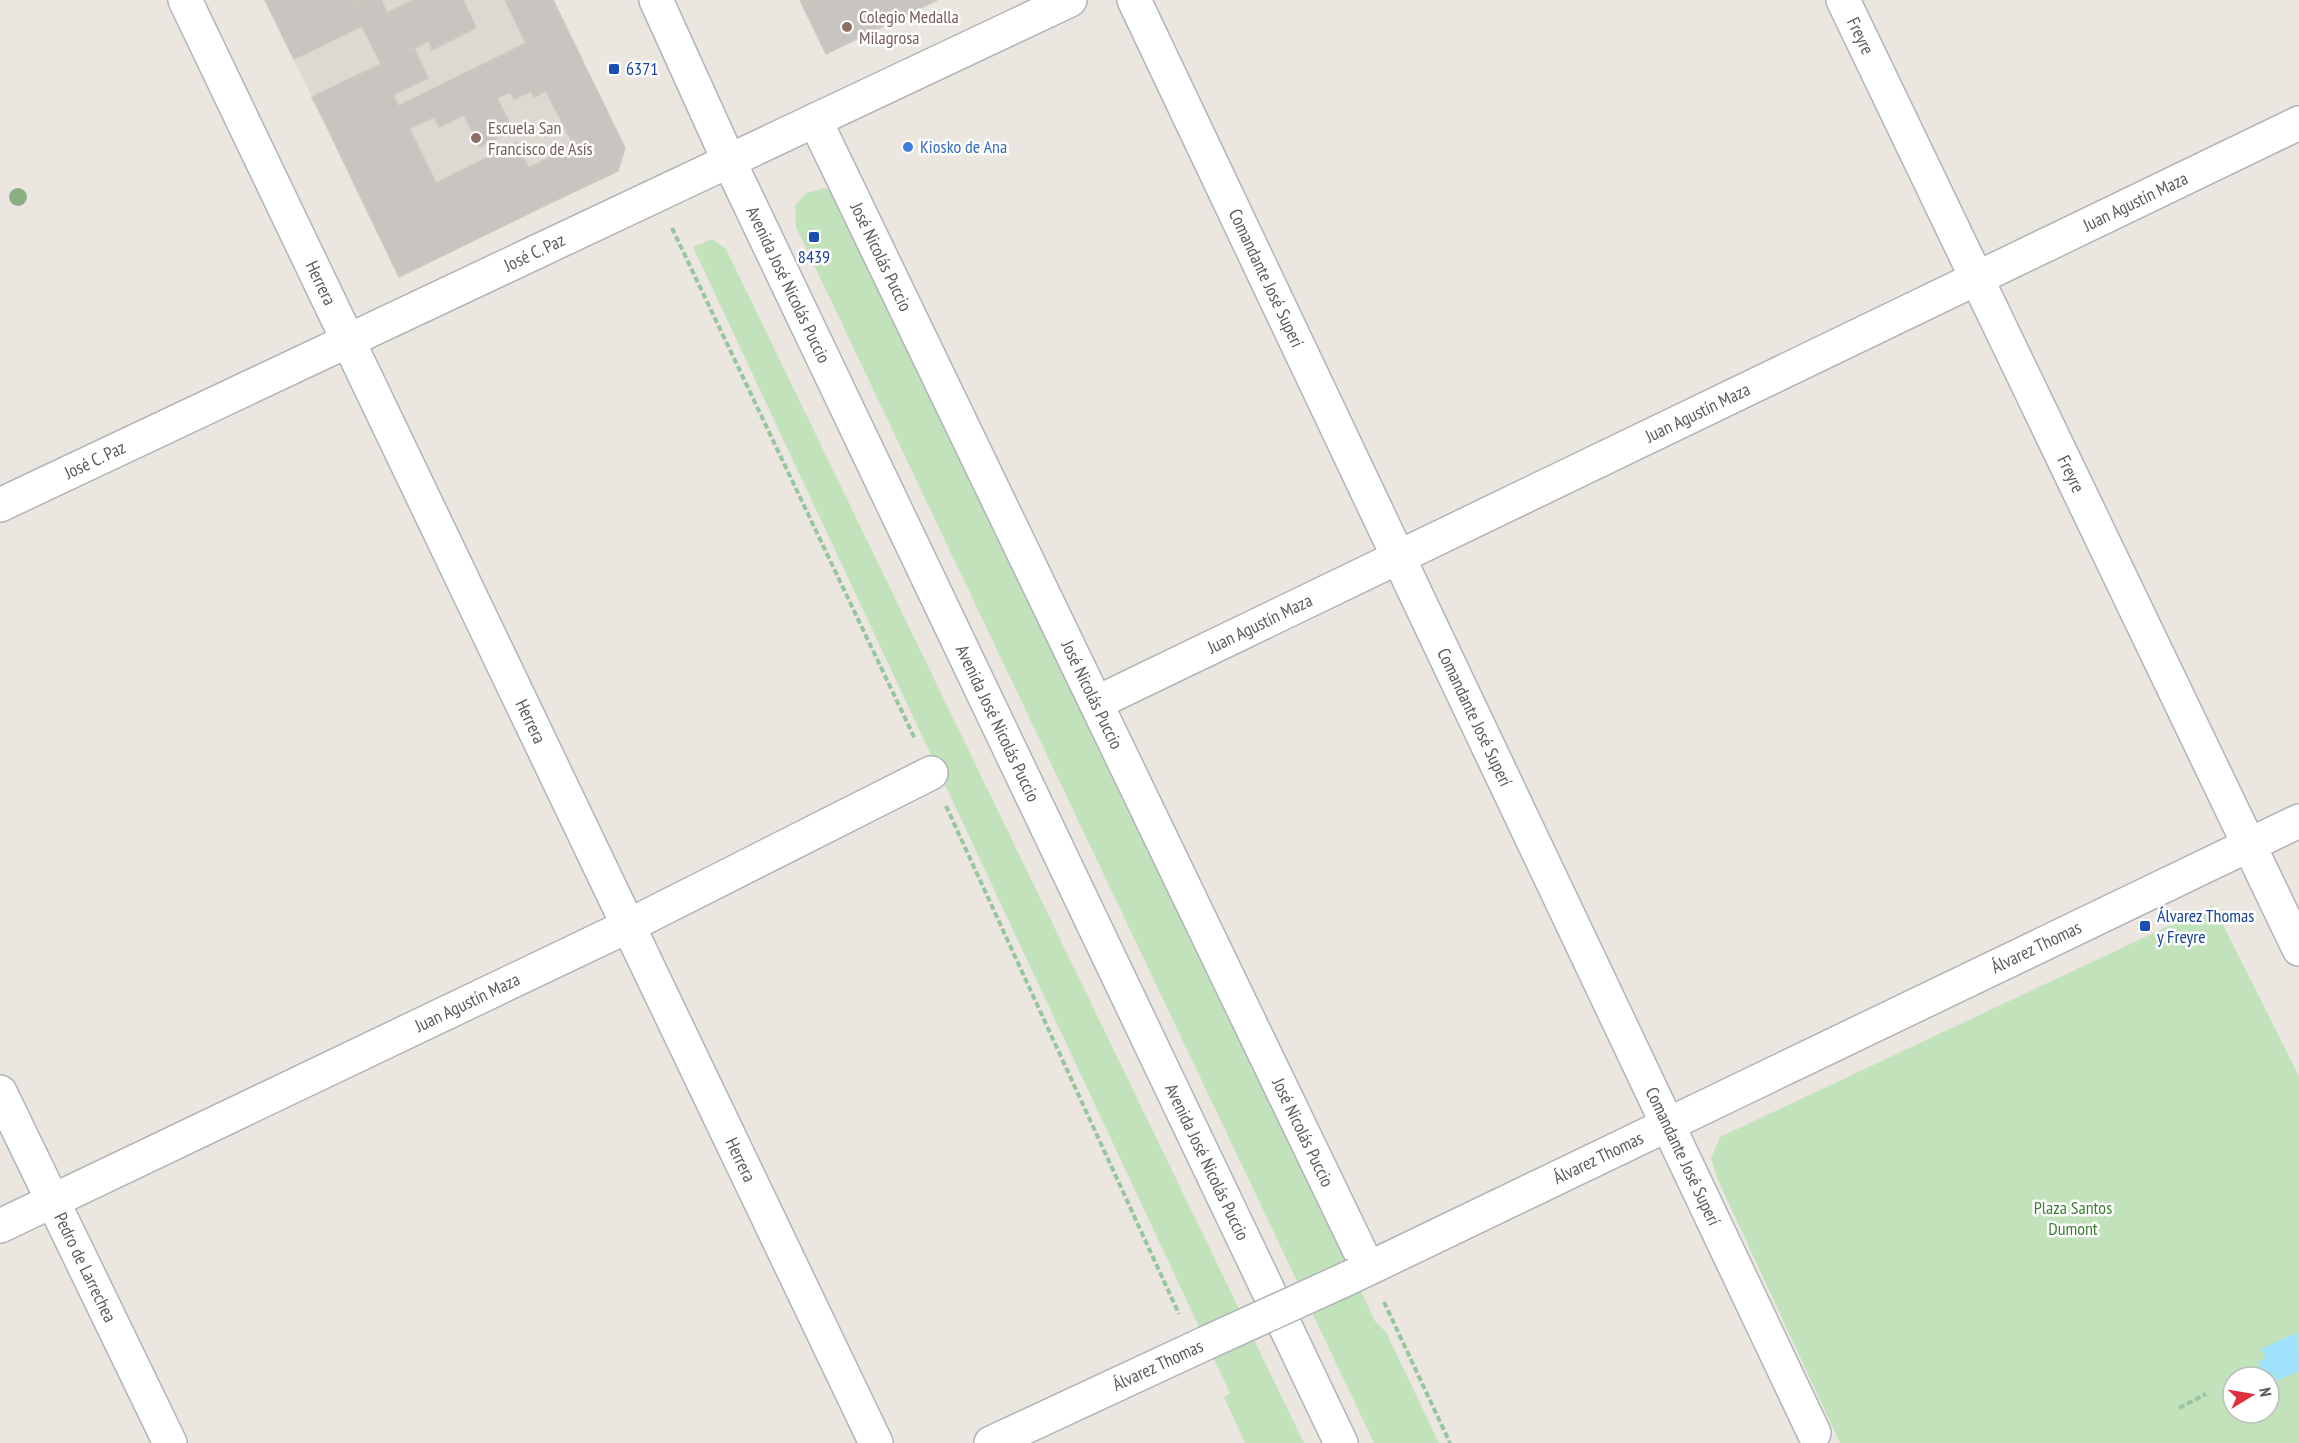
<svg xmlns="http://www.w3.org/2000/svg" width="2299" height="1443" font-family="'PT Sans Narrow',sans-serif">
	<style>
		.education { fill: #ddd8d1 }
		.green { fill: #c2e2bc; fill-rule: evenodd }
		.water { fill: #a0e1fb }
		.building { fill: #c8c4bf; stroke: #cfc7be; stroke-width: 1.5 }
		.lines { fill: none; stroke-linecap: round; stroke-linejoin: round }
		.minor-casing { stroke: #b0b4b7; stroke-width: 36 }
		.path { stroke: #97c59e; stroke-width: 4; stroke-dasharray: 6 3; stroke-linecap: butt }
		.minor { stroke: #fff; stroke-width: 33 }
		.minor-bridge-casing { stroke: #b0b4b7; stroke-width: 36; stroke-linecap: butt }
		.minor-bridge { stroke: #fff; stroke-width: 33 }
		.tree { fill: #8cae83 }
		.education-dot { fill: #8d6e63; stroke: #fff; stroke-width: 2 }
		.transit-dot { fill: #1a4fb4; stroke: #fff; stroke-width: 2 }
		.shop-dot { fill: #3f7fe0; stroke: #fff; stroke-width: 2 }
		.labels { text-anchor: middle; stroke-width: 5; stroke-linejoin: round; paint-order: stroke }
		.education-label { font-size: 18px; fill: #785e54; stroke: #fff; text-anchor: start }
		.street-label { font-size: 18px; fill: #585d60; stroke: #fff }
		.transit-label { font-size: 18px; fill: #164399; stroke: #fff; text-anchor: start }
		.shop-label { font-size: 18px; fill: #366cbe; stroke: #fff; text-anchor: start }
		.park-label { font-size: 18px; fill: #3f8037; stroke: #fff }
	</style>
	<rect width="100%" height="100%" fill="#ebe7e0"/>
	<path class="education" d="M365,0H553L618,171L399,277L284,39Z"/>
	<g class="green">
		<path d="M824,188L837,194L1375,1321L1386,1332L1439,1443H1374L796,227L795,206L806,193Z"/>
		<path d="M712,239L726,249L1304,1443H1245L1224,1397L1230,1393L693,247Z"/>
		<path d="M2213,905L2299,1076V1443H1840L1717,1178L1711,1158L1720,1137ZM2233,1377H2269V1413H2233Z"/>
	</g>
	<path class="water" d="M2298,1332L2299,1371L2276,1381L2273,1374L2265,1377L2258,1362L2266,1358L2261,1349Z"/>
	<g class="building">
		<path d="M265,0H365L284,39Z"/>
		<path d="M365,0H381L387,13L413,0H463L476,28L432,50L429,41L381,64L362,26L294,59L284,39Z"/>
		<path d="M505,0H553L625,148L618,171L546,205L528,168L574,146L546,91L534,97L531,91L514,99L494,59L526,43Z"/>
		<path d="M800,0H937L826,54Z"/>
		<path d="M414,48L428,78L327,127L312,97Z"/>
		<path d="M494,59L510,92L497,98L513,130L480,147L464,115L439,127L434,117L409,129L398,106Z"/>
		<path d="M393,95L436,183L517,143L546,205L399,277L327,127Z"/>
	</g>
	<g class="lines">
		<g class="minor-casing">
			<g id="minor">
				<path id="s1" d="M185,0L876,1443"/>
				<path id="s2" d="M656,0L729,161L1341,1443"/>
				<path id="s3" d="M1134,0L1814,1433"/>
				<path id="s4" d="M1843,0L2299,949"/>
				<path id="s5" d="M815,120L1368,1268"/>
				<path id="s6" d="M0,505L1070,0"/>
				<path id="s7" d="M1096,703L2299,123"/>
				<path id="s8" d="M0,1092L170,1443"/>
				<path id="s9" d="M0,1226L628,926L931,773"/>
				<path id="s10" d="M1355,1275L2299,821"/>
				<path id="s11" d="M991,1443L1206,1343"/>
			</g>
		</g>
		<g class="path">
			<path d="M672,228L915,739"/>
			<path d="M946,806L1179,1314"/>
			<path d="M1384,1302L1450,1443"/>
			<path d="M2179,1408L2206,1394"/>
		</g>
		<use href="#minor" class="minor"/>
		<g class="minor-bridge-casing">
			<path id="minor-bridge" d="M1206,1343L1355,1275"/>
		</g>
		<use href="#minor-bridge" class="minor-bridge"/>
	</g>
	<circle class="tree" cx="18" cy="197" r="9"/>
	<g class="education-dot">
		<circle cx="847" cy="27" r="6"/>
		<circle cx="476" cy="138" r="6"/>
	</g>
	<g class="transit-dot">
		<rect x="608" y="63" width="12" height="12" rx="3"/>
		<rect x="808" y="231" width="12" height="12" rx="3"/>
		<rect x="2139" y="920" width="12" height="12" rx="3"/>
	</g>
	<circle class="shop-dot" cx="908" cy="147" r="6"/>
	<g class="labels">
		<g class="education-label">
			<text x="859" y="23">Colegio Medalla<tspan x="859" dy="21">Milagrosa</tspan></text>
			<text x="488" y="134">Escuela San<tspan x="488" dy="21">Francisco de Asís</tspan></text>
		</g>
		<g class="street-label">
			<text dy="6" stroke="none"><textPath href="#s4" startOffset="40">Freyre</textPath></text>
			<text dy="6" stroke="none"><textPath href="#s7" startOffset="1154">Juan Agustín Maza</textPath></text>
			<text dy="6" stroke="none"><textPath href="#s6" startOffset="591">José C. Paz</textPath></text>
			<text dy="6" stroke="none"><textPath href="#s5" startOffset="152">José Nicolás Puccio</textPath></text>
			<text dy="6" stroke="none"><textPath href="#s3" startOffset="308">Comandante José Superí</textPath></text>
			<text dy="6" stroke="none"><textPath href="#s1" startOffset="314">Herrera</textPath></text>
			<text dy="6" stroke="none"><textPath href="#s2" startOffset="314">Avenida José Nicolás Puccio</textPath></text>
			<text dy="6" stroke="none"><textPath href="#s7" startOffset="668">Juan Agustín Maza</textPath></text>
			<text dy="6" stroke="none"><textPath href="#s6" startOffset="105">José C. Paz</textPath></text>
			<text dy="6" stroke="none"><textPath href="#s4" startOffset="526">Freyre</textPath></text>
			<text dy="6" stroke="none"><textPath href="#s7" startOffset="182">Juan Agustín Maza</textPath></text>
			<text dy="6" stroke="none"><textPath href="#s5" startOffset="638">José Nicolás Puccio</textPath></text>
			<text dy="6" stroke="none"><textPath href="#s3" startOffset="794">Comandante José Superí</textPath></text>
			<text dy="6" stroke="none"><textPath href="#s1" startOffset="800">Herrera</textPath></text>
			<text dy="6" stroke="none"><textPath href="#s2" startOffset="800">Avenida José Nicolás Puccio</textPath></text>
			<text dy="6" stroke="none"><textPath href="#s10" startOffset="756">Álvarez Thomas</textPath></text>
			<text dy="6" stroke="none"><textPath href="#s9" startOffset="518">Juan Agustín Maza</textPath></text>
			<text dy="6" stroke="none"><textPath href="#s5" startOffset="1124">José Nicolás Puccio</textPath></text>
			<text dy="6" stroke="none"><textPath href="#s3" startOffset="1280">Comandante José Superí</textPath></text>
			<text dy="6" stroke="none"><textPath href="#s10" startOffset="270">Álvarez Thomas</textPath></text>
			<text dy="6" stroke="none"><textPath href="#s1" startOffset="1286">Herrera</textPath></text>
			<text dy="6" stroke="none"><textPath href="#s2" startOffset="1286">Avenida José Nicolás Puccio</textPath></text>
			<text dy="6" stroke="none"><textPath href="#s8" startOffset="195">Pedro de Larrechea</textPath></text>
			<text dy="6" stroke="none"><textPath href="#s11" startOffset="184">Álvarez Thomas</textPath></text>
		</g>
		<g class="transit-label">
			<text x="626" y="75">6371</text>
			<text x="814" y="263" text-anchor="middle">8439</text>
			<text x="2157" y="922">Álvarez Thomas<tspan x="2157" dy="21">y Freyre</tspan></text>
		</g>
		<g class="shop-label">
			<text x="920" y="153">Kiosko de Ana</text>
		</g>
		<g class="park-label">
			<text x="2073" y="1214">Plaza Santos<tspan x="2073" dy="21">Dumont</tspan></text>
		</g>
	</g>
	<g transform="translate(2251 1395) rotate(79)"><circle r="28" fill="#ffffff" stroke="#bcbebf" stroke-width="1.5"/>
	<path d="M0-4.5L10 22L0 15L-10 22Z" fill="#e0303e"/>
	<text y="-9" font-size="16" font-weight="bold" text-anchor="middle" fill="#585d60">N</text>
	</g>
</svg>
